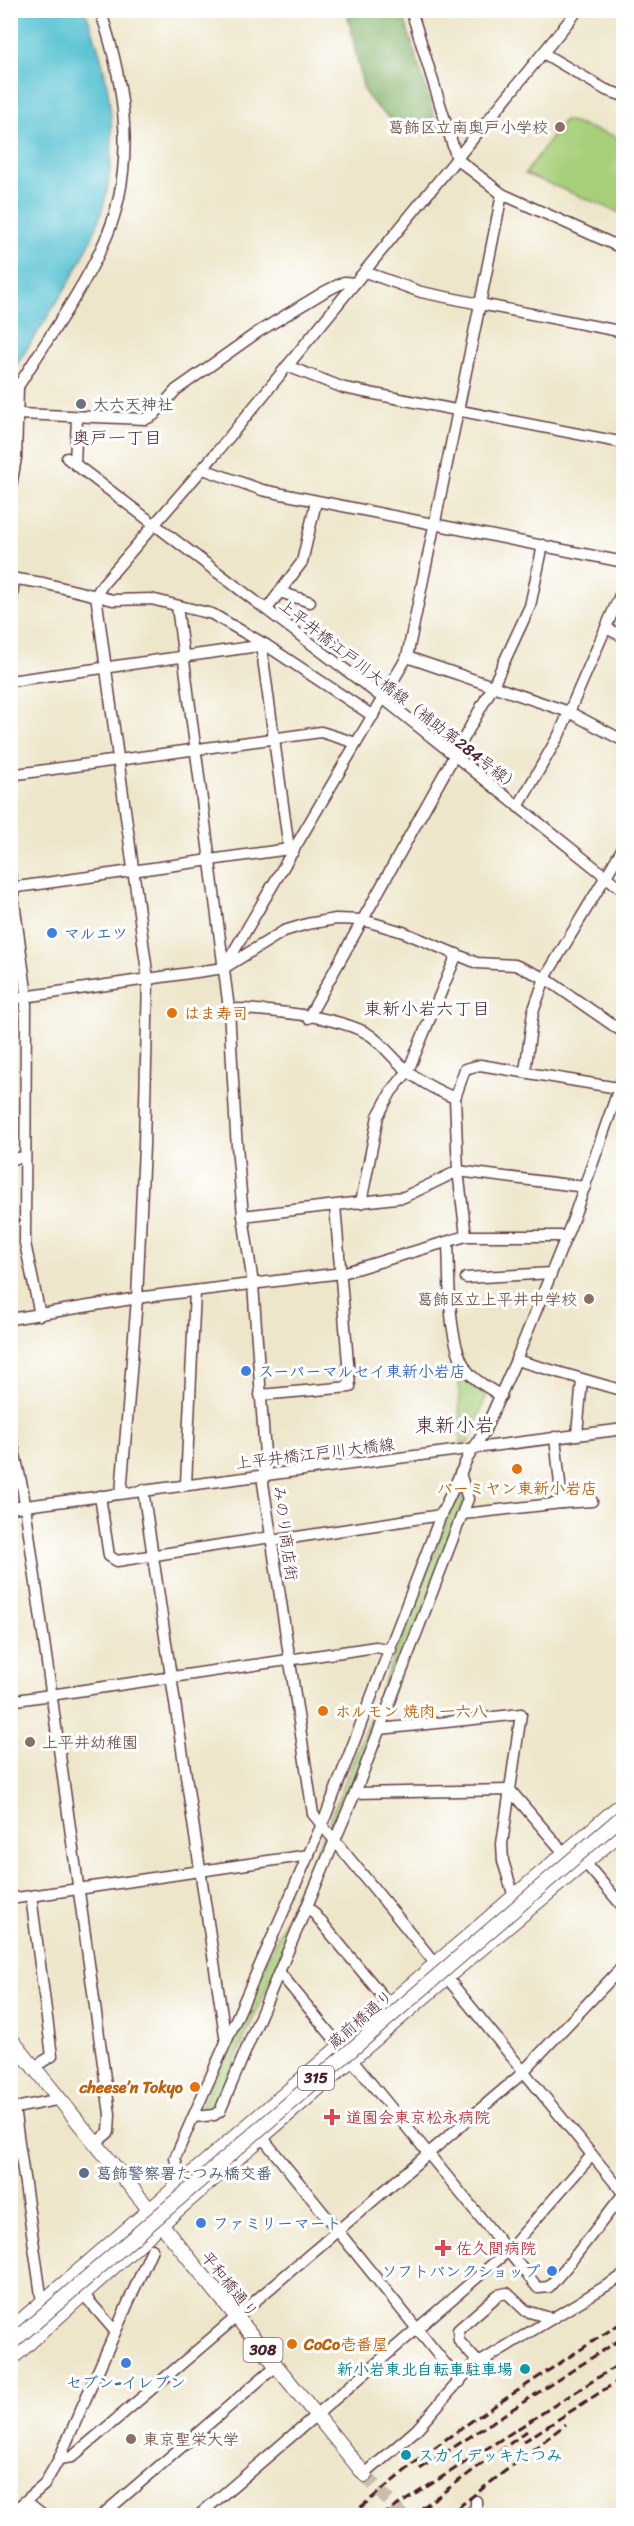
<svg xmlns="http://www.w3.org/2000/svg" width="634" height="2526" font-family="Sriracha,'Klee One',sans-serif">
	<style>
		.green { fill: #a7cf7a; stroke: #787752; stroke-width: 1.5 }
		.forest { fill: #85b26a; stroke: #68684a; stroke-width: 1.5 }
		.water { fill: #58c2d3; stroke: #51707f; stroke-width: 1.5 }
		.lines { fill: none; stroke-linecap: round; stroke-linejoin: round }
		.major-tunnel { stroke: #cdbeaa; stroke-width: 14; stroke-dasharray: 14 7; stroke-linecap: butt }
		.minor-casing { stroke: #633d43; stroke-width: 13 }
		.major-casing { stroke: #633d43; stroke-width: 16 }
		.minor { stroke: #fff; stroke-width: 10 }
		.major { stroke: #fff; stroke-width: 14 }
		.rail { stroke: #4a1f2b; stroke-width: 3; stroke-dasharray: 9 4.5; stroke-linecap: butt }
		.major-bridge-casing { stroke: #633d43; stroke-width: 16; stroke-linecap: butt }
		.major-bridge { stroke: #fff; stroke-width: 14 }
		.education-dot { fill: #8d6e63; stroke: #fff; stroke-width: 2 }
		.worship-dot { fill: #6b7280; stroke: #fff; stroke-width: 2 }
		.shop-dot { fill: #3f7fe0; stroke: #fff; stroke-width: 2 }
		.food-dot { fill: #e8710a; stroke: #fff; stroke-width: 2 }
		.health-dot { fill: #e0444e; stroke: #fff; stroke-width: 2 }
		.service-dot { fill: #5c6f8a; stroke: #fff; stroke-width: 2 }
		.culture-dot { fill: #0f9aa8; stroke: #fff; stroke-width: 2 }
		.labels { text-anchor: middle; stroke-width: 6; stroke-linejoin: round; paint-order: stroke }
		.shield { fill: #fff; stroke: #80626b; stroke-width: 1.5 }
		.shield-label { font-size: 15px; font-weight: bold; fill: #4a1f2b }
		.education-label { font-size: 16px; font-weight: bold; fill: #785e54; stroke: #fff; text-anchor: end }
		.worship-label { font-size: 16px; font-weight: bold; fill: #5b616d; stroke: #fff; text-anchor: start }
		.street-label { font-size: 16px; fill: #4a1f2b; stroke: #fff }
		.shop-label { font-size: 16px; font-weight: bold; fill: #366cbe; stroke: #fff; text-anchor: start }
		.food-label { font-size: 16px; font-weight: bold; fill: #c56008; stroke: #fff; text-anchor: start }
		.health-label { font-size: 16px; font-weight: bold; fill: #be3a42; stroke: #fff; text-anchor: start }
		.service-label { font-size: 16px; font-weight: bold; fill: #4e5e75; stroke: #fff; text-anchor: start }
		.culture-label { font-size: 16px; font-weight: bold; fill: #0d838f; stroke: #fff; text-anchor: end }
		.neighbourhood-label { font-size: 18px; fill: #4a1f2b; stroke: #fff }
		.quarter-label { font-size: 20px; fill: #4a1f2b; stroke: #fff }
	</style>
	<rect width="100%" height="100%" fill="#fff"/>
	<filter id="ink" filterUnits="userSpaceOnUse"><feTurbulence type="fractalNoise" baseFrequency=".0167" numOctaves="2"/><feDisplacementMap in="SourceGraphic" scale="12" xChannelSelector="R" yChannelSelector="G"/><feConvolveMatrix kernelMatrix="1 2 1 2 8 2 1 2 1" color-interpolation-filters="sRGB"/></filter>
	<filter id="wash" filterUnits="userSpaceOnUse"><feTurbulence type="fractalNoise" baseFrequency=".008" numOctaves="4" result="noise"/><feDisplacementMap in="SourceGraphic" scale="24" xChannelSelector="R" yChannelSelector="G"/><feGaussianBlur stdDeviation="1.35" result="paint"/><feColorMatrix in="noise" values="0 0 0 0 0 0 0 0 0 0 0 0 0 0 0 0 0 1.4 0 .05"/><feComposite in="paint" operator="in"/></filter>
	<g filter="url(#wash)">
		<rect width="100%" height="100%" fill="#eee6ca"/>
		<g class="green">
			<path d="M564,120L623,139V214L525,174Z"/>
			<path d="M459,1378L487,1394L469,1443H460Z"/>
			<path d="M460,1487L464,1500L388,1702L334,1829L332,1828L330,1820Z"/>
			<path d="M323,1835L330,1842L214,2109L199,2111Z"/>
		</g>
		<path class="forest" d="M347,11H402L439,131C413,143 377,111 364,91Z"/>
		<path class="water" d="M11,10L85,11C114,80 123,162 94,233C73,283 39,328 11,374Z"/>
	</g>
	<g filter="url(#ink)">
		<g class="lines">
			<path class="major-tunnel" d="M365,2475L402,2516"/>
			<g class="minor-casing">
				<g id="minor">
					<path d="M411,10L457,159L502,194L624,249"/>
					<path d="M543,53L606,90L624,96"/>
					<path d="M502,194L480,304L624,332"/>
					<path d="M287,366L344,388L624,443"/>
					<path d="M10,400C40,349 77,300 102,247C138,172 126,85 100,10"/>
					<path d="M18,414L146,419L154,415L176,390L258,332L324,292L344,282L355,283"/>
					<path d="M67,458L384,699L624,891"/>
					<path d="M75,464L77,417"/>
					<path d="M203,469L262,490L624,562"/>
					<path d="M10,492L16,458L18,387"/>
					<path d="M10,578L43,583L113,600L151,599L212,614L266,645L373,716"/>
					<path d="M280,592L310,602"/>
					<path d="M177,606L229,1009L236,1134L243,1216L253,1284L266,1469L263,1483L313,1814L624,2194"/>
					<path d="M267,609L302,562L316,502"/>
					<path d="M10,616L14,579"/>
					<path d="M606,628L624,637"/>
					<path d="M266,645L262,651L289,849L293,852"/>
					<path d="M407,657L569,712L624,741"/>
					<path d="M10,681L266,645"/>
					<path d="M10,775L321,732L356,743"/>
					<path d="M518,807L559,735L621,593L624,581"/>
					<path d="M10,873L26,990L25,1243L40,1315"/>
					<path d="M10,888L289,849"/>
					<path d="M224,968L407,657L480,304L421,292L365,272"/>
					<path d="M10,999L224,968L284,931L307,924L336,919L363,920L403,932L477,963L515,965L545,978L624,1033"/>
					<path d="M229,1009C265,1009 339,1016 370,1035C383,1044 394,1060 407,1070C420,1082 438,1091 455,1098"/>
					<path d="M308,1018L493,686L530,606L543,545"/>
					<path d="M525,1072L533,1012L545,978L624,846"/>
					<path d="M10,1159L25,1157"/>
					<path d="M361,1203L378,1116L391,1092L408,1071L457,954"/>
					<path d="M243,1216L404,1197L458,1171L585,1187"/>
					<path d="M466,1236L458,1171L455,1098L465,1069L480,1065L618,1088"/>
					<path d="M448,1243C450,1279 446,1347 470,1374C478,1383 491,1389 501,1396"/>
					<path d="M466,1278L551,1273"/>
					<path d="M10,1319L144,1297L342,1273L466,1236H566"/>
					<path d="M516,1360L624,1391"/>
					<path d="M260,1395L350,1387L335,1206"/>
					<path d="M10,1432L23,1491L110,2114L109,2132L97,2142"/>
					<path d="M577,1434L582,1380"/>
					<path d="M186,1484L195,1291"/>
					<path d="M143,1490L226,2042"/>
					<path d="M121,1493L137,1299L144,1146L148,979L96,595L103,584L217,452L578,10"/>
					<path d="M100,1496L109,1556L117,1561L271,1537"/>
					<path d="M562,1503L592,1501"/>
					<path d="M10,1508L624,1429"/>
					<path d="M463,1514L562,1503L555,1437"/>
					<path d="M271,1541L441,1515"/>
					<path d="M10,1701L376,1647L391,1650"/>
					<path d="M380,1729L521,1714L502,1844L503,1861L514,1897"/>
					<path d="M355,1793L510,1790L564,1853"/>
					<path d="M581,1858L624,1908"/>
					<path d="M31,1896L52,2056L34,2067"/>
					<path d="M10,1899L309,1855"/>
					<path d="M308,1906L389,2004"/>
					<path d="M279,1972L340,2046"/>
					<path d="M352,2060L538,2288L549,2287L568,2265L624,2193"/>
					<path d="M14,2108L42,2302"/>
					<path d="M10,2109L61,2099"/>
					<path d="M194,2117L214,2115L220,2111L355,1793L468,1499L460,1473"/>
					<path d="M262,2137L460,2382"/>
					<path d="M185,2179L178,2170L175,2158L326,1815L441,1515L467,1459L484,1432L516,1360L572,1222L624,1074"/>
					<path d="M83,2294L115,2331"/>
					<path d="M477,2361L459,2341L458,2330L498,2295L507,2293L526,2311L550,2318"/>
					<path d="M59,2459L72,2457L518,2077L624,1965"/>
					<path d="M365,2474L416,2430L477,2361H482L624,2275"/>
					<path d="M26,2501L45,2516"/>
					<path d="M10,2514L44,2485L59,2459L152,2249"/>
					<path d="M101,2516L276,2366"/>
					<path d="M198,2516L508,2251L592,2155"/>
					<path d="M467,2516L476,2508V2501"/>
				</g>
			</g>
			<g class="major-casing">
				<g id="major">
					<path d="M10,2038L365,2475"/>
					<path d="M10,2330L624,1802"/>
					<path d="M10,2360L160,2225L447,1977L624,1830"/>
				</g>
			</g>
			<use href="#minor" class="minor"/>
			<use href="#major" class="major"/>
			<g class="rail">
				<path d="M523,2442L624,2377"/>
				<path d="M420,2469L624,2337"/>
				<path d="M350,2516L428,2452L473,2420L624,2321"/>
				<path d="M381,2516L624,2361"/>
				<path d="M411,2516L527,2431"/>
				<path d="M447,2516L566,2424"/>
			</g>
			<g class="major-bridge-casing">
				<path id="major-bridge" d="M10,2344L624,1815"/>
			</g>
			<use href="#major-bridge" class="major-bridge"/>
		</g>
	</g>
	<g class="education-dot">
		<circle cx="560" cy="127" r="6"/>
		<circle cx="589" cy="1299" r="6"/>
		<circle cx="30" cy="1742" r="6"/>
		<circle cx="131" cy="2439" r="6"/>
	</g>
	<circle class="worship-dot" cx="81" cy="404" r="6"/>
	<g class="shop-dot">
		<circle cx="52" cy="933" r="6"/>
		<circle cx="246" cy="1371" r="6"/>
		<circle cx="201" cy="2223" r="6"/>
		<circle cx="552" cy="2271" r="6"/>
		<circle cx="126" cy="2363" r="6"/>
	</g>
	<g class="food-dot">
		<circle cx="172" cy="1013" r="6"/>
		<circle cx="517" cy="1469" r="6"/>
		<circle cx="323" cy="1711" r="6"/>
		<circle cx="195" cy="2087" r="6"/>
		<circle cx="292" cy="2344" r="6"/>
	</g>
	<g class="health-dot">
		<path d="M329 2108h6v6h6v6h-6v6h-6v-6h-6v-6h6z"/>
		<path d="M440 2239h6v6h6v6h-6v6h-6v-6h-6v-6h6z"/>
	</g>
	<circle class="service-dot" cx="84" cy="2173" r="6"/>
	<g class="culture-dot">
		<circle cx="525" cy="2369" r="6"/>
		<circle cx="406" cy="2455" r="6"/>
	</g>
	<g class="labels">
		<g class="shield">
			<rect x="298" y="2066" width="36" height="24" rx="4.5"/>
			<rect x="243.5" y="2338" width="39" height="24" rx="4.5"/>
		</g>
		<g class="shield-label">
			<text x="316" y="2083">315</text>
			<text x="263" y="2355">308</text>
		</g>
		<g class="education-label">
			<text x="548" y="133">葛飾区立南奥戸小学校</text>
			<text x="577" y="1305">葛飾区立上平井中学校</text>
			<text x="42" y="1748" text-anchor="start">上平井幼稚園</text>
			<text x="143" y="2445" text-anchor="start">東京聖栄大学</text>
		</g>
		<g class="worship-label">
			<text x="93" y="410">大六天神社</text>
		</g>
		<g class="street-label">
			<text transform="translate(400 695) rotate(38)" y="6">上平井橋江戸川大橋線（補助第284号線）</text>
			<text transform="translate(315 1453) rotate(-7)" y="6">上平井橋江戸川大橋線</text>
			<text transform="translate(286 1533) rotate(82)" y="6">みのり商店街</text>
			<text transform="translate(360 2019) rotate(-41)" y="6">蔵前橋通り</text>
			<text transform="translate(230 2284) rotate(51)" y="6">平和橋通り</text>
		</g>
		<g class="shop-label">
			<text x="64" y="939">マルエツ</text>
			<text x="258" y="1377">スーパーマルセイ東新小岩店</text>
			<text x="213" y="2229">ファミリーマート</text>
			<text x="540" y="2277" text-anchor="end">ソフトバンクショップ</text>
			<text x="126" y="2388" text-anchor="middle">セブン-イレブン</text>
		</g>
		<g class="food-label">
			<text x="184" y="1019">はま寿司</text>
			<text x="517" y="1494" text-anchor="middle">バーミヤン東新小岩店</text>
			<text x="335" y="1717">ホルモン 焼肉 一六八</text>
			<text x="183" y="2093" text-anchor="end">cheese’n Tokyo</text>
			<text x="304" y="2350">CoCo壱番屋</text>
		</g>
		<g class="health-label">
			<text x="346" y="2123">道園会東京松永病院</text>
			<text x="456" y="2254">佐久間病院</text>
		</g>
		<g class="service-label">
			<text x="96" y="2179">葛飾警察署たつみ橋交番</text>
		</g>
		<g class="culture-label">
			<text x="513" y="2375">新小岩東北自転車駐車場</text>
			<text x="418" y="2461" text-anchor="start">スカイデッキたつみ</text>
		</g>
		<g class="neighbourhood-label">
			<text x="117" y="444">奥戸一丁目</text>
			<text x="427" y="1015">東新小岩六丁目</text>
		</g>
		<g class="quarter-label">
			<text x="455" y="1432">東新小岩</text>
		</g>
	</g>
	<rect width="634" height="2526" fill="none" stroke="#fff" stroke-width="36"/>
</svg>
